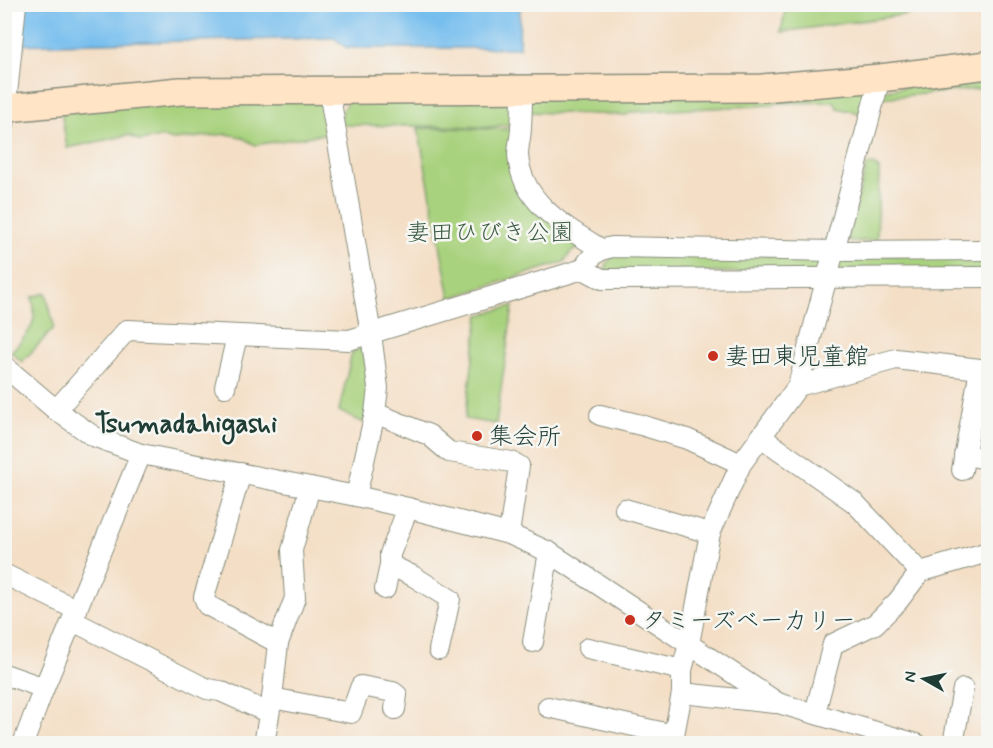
<svg xmlns="http://www.w3.org/2000/svg" width="993" height="748" font-family="Mynerve,'Klee One',sans-serif">
	<style>
		.green { fill: #a9d27e; stroke: #648859; stroke-width: 1.5 }
		.water { fill: #76beee; stroke: #4a7e91; stroke-width: 1.5 }
		.lines { fill: none; stroke-linecap: round; stroke-linejoin: round }
		.street-casing { stroke: #8a8e7d; stroke-width: 22 }
		.secondary-casing { stroke: #8a8e7d; stroke-width: 30 }
		.street { stroke: #fff; stroke-width: 20 }
		.secondary { stroke: #ffe4c6; stroke-width: 27 }
		.poi-dot { fill: #c8321e; stroke: #f6f6f2; stroke-width: 2 }
		.labels { text-anchor: middle; stroke-width: 5; stroke-linejoin: round; paint-order: stroke }
		.park-label { font-size: 24px; fill: #3b5b43; stroke: #f6f6f2 }
		.poi-label { font-size: 24px; fill: #1f3d34; stroke: #f6f6f2; text-anchor: start }
		.quarter-label { font-size: 27px; font-weight: bold; fill: #1f3d34; stroke: #f6f6f2 }
	</style>
	<rect width="100%" height="100%" fill="#f6f6f2"/>
	<filter id="ink" filterUnits="userSpaceOnUse"><feTurbulence type="fractalNoise" baseFrequency=".0167" numOctaves="2"/><feDisplacementMap in="SourceGraphic" scale="12" xChannelSelector="R" yChannelSelector="G"/><feConvolveMatrix kernelMatrix="1 2 1 2 8 2 1 2 1" color-interpolation-filters="sRGB"/></filter>
	<filter id="wash" filterUnits="userSpaceOnUse"><feTurbulence type="fractalNoise" baseFrequency=".008" numOctaves="4" result="noise"/><feDisplacementMap in="SourceGraphic" scale="24" xChannelSelector="R" yChannelSelector="G"/><feGaussianBlur stdDeviation="1.35" result="paint"/><feColorMatrix in="noise" values="0 0 0 0 0 0 0 0 0 0 0 0 0 0 0 0 0 1.4 0 .05"/><feComposite in="paint" operator="in"/></filter>
	<g filter="url(#wash)">
		<rect width="100%" height="100%" fill="#f4dfc6"/>
		<g class="green">
			<path d="M786,5V4L973,5L781,32Z"/>
			<path d="M988,74V88L880,98L881,91Z"/>
			<path d="M866,90L865,114L837,108L835,102L777,103L773,105L631,112L627,115L524,112V98Z"/>
			<path d="M516,96L517,123L492,127L341,125C341,115 342,108 349,100Z"/>
			<path d="M321,99L330,132L324,134L255,145L241,137L227,134L174,140L161,137L140,141L129,135L67,148L61,111L138,101Z"/>
			<path d="M418,128L514,129L511,161L581,247L571,252L564,262L450,298Z"/>
			<path d="M872,164L879,169L877,240L851,242L847,237L867,165Z"/>
			<path d="M614,255L828,256L822,274L605,270L607,263Z"/>
			<path d="M839,255H988V274H834Z"/>
			<path d="M46,293L54,326L53,329L22,362L11,352C29,332 39,326 32,297Z"/>
			<path d="M513,306L496,424L465,419L479,315Z"/>
			<path d="M364,347L371,387L364,423L339,411L352,352Z"/>
		</g>
		<path class="water" d="M7,5H520L519,48H347L334,38L6,45L5,50V8Z"/>
	</g>
	<g filter="url(#ink)">
		<g class="lines">
			<g class="street-casing">
				<g id="street">
					<path d="M522,89C522,102 522,114 521,127C521,136 518,146 518,155C521,202 565,227 601,249"/>
					<path d="M329,91L371,334L378,388L375,413L356,496"/>
					<path d="M4,125L16,4"/>
					<path d="M583,269L602,279H609L988,277"/>
					<path d="M4,366L56,410L93,436L141,454L356,496L408,508L509,534L549,552L778,703L917,744"/>
					<path d="M798,386L880,78"/>
					<path d="M225,387L237,336"/>
					<path d="M56,410L127,330L349,340L583,269C591,256 598,249 613,247L835,251L988,250"/>
					<path d="M375,413L429,435L449,452L512,462L519,466L509,534"/>
					<path d="M600,415L641,425L687,439L741,464"/>
					<path d="M761,437L855,503L920,572"/>
					<path d="M964,455L988,459"/>
					<path d="M962,470L980,369"/>
					<path d="M241,473L204,597L207,605L278,643"/>
					<path d="M625,509L710,533"/>
					<path d="M390,565L413,576L450,599L439,650"/>
					<path d="M4,574L77,610"/>
					<path d="M385,589L390,565V554L408,508"/>
					<path d="M73,621L207,689L220,691L269,713"/>
					<path d="M533,642L549,552"/>
					<path d="M588,648L682,670"/>
					<path d="M4,674L44,688"/>
					<path d="M682,693L775,703"/>
					<path d="M272,698L351,713L361,686L393,692L397,695L395,709"/>
					<path d="M548,707L674,735L682,693V670L689,644L710,533L741,464L798,386L896,359L988,370"/>
					<path d="M815,713L833,644L875,624L898,601L920,572L988,552"/>
					<path d="M23,744L44,688L141,454"/>
					<path d="M264,744L272,698L278,643L295,598L292,550L310,487"/>
					<path d="M953,744L963,689"/>
				</g>
			</g>
			<g class="secondary-casing">
				<path id="secondary" d="M7,108L180,91L762,88L880,78L988,65"/>
			</g>
			<use href="#street" class="street"/>
			<use href="#secondary" class="secondary"/>
		</g>
	</g>
	<g class="poi-dot">
		<circle cx="713" cy="356" r="6"/>
		<circle cx="477" cy="436" r="6"/>
		<circle cx="630" cy="620" r="6"/>
	</g>
	<g class="labels">
		<g class="park-label">
			<text x="490" y="240">妻田ひびき公園</text>
		</g>
		<g class="poi-label">
			<text x="725" y="364">妻田東児童館</text>
			<text x="489" y="444">集会所</text>
			<text x="642" y="628">タミーズベーカリー</text>
		</g>
		<g class="quarter-label">
			<text x="186" y="432">Tsumadahigashi</text>
		</g>
	</g>
	<rect width="993" height="748" fill="none" stroke="#f6f6f2" stroke-width="24"/>
	<g transform="translate(924 679) rotate(279)" stroke="#f6f6f2" stroke-width="4.5" paint-order="stroke">
	<path d="M0-4.5L10 22L0 15L-10 22Z" fill="#1f3d34"/>
	<text y="-9" font-size="16" font-weight="bold" text-anchor="middle" fill="#1f3d34">N</text>
	</g>
</svg>
